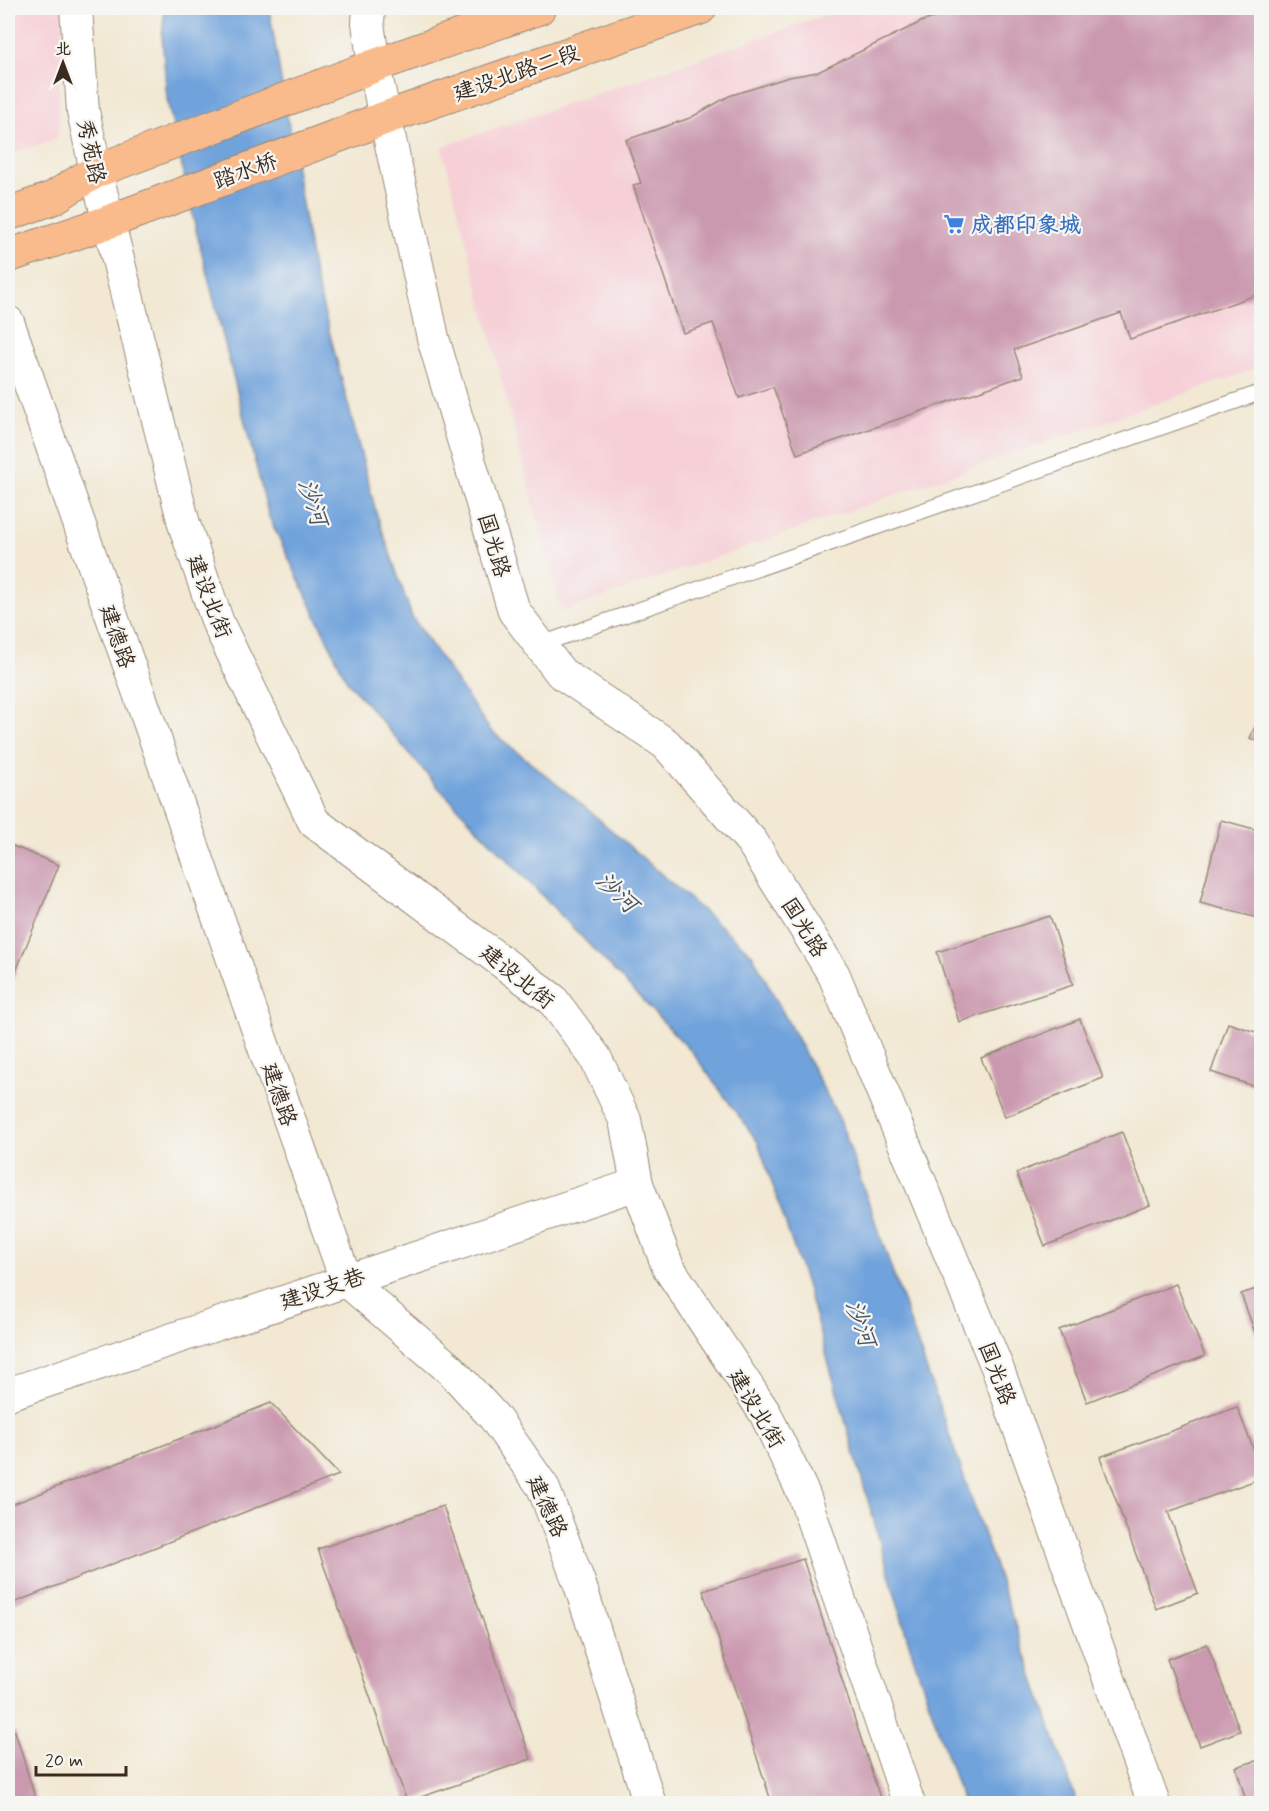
<svg xmlns="http://www.w3.org/2000/svg" width="1269" height="1811" font-family="Mynerve,'LXGW WenKai TC',sans-serif">
	<style>
		.built { fill: #f6cfd7 }
		.water { fill: #70a2db; stroke: #56667c; stroke-width: 1.5 }
		.building { fill: #ca99af }
		.lines { fill: none; stroke-linecap: round; stroke-linejoin: round }
		.lane-casing { stroke: #968978; stroke-width: 17 }
		.street-casing { stroke: #968978; stroke-width: 34 }
		.primary-casing { stroke: #968978; stroke-width: 35 }
		.lane { stroke: #fff; stroke-width: 15 }
		.street { stroke: #fff; stroke-width: 32 }
		.primary { stroke: #fabb8c; stroke-width: 33 }
		.labels { text-anchor: middle; stroke-width: 4.5; stroke-linejoin: round; paint-order: stroke }
		.street-label { font-size: 22px; fill: #3b2a1e; stroke: #f6f6f2 }
		.shop-label { font-size: 22px; font-weight: bold; fill: #366cbe; stroke: #f6f6f2; text-anchor: start }
		.water-label { font-size: 24px; font-style: italic; fill: #4e5460; stroke: #f6f6f2 }
	</style>
	<rect width="100%" height="100%" fill="#f6f6f2"/>
	<filter id="ink" filterUnits="userSpaceOnUse"><feTurbulence type="fractalNoise" baseFrequency=".0167" numOctaves="2"/><feDisplacementMap in="SourceGraphic" scale="12" xChannelSelector="R" yChannelSelector="G"/><feConvolveMatrix kernelMatrix="1 2 1 2 8 2 1 2 1" color-interpolation-filters="sRGB"/></filter>
	<filter id="wash" filterUnits="userSpaceOnUse"><feTurbulence type="fractalNoise" baseFrequency=".008" numOctaves="4" result="noise"/><feDisplacementMap in="SourceGraphic" scale="24" xChannelSelector="R" yChannelSelector="G"/><feGaussianBlur stdDeviation="1.35" result="paint"/><feColorMatrix in="noise" values="0 0 0 0 0 0 0 0 0 0 0 0 0 0 0 0 0 1.4 0 .05"/><feComposite in="paint" operator="in"/></filter>
	<g filter="url(#wash)">
		<rect width="100%" height="100%" fill="#f2e8d3"/>
		<g class="built">
			<path d="M8,8H63L58,138L8,155Z"/>
			<path d="M846,8H1261V367L561,612L442,147Z"/>
		</g>
		<path class="water" d="M165,8H269L313,269L376,512L412,617L490,730L585,807L752,954L840,1120L1077,1803H963L910,1647L806,1284L758,1142L692,1052L437,786L347,681L269,517L196,230L167,99L162,36Z"/>
		<g id="blocks">
			<g class="building">
				<path d="M970,8H1262V293L1130,339L1121,313L1014,350L1023,376L797,454L773,387L739,398L713,323L683,333L633,185L641,183L626,140L690,118L729,96L789,77L818,72L923,21Z"/>
				<path d="M1262,711V743L1250,738Z"/>
				<path d="M1221,820L1262,831V919L1200,903Z"/>
				<path d="M8,844L59,865L8,991Z"/>
				<path d="M1050,916L1073,985L959,1022L937,952Z"/>
				<path d="M1080,1019L1103,1078L1005,1117L981,1058Z"/>
				<path d="M1228,1023L1262,1034V1089L1211,1072Z"/>
				<path d="M1122,1132L1150,1205L1045,1246L1016,1173Z"/>
				<path d="M1176,1284L1205,1356L1087,1402L1059,1330Z"/>
				<path d="M1262,1287V1349H1261L1241,1294Z"/>
				<path d="M271,1403L339,1475L8,1605V1506Z"/>
				<path d="M1237,1407L1262,1471V1478L1168,1512L1198,1593L1156,1609L1100,1457Z"/>
				<path d="M443,1506L531,1759L407,1802L318,1549Z"/>
				<path d="M803,1559L882,1804H772L703,1591Z"/>
				<path d="M1207,1644L1240,1731L1200,1746L1167,1659Z"/>
				<path d="M15,1731L37,1804H8V1733Z"/>
				<path d="M1262,1759V1804H1247L1236,1767Z"/>
			</g>
		</g>
	</g>
	<g filter="url(#ink)">
		<use href="#blocks" fill-opacity="0" stroke="#968978" stroke-width="1.5"/>
		<g class="lines">
			<g class="lane-casing">
				<path id="lane" d="M539,645L1262,392"/>
			</g>
			<g class="street-casing">
				<g id="street">
					<path d="M76,8L83,111L96,171L184,524L218,623L314,822L552,999L595,1057L625,1120L637,1184L668,1267L765,1413L804,1495L909,1804"/>
					<path d="M369,8L368,23L374,66L433,338L514,611L561,673L666,744L752,842L834,975L997,1367L1154,1804"/>
					<path d="M8,322L346,1280L451,1370L494,1417L543,1487L580,1585L650,1804"/>
					<path d="M8,1394L637,1184"/>
				</g>
			</g>
			<g class="primary-casing">
				<g id="primary">
					<path d="M8,214L53,198L96,171L374,66L539,8"/>
					<path d="M8,256L108,222L385,118L700,8"/>
				</g>
			</g>
			<use href="#lane" class="lane"/>
			<use href="#street" class="street"/>
			<use href="#primary" class="primary"/>
		</g>
	</g>
	<defs>
		<g id="supermarket-bare" transform="scale(1.62)"><path d="M-6-5.5h2.5l.6 2H6L4.5 2H-2.5L-4.4-4H-6ZM-1.5 3.2a1.3 1.3 0 1 0 .1 0ZM3 3.2a1.3 1.3 0 1 0 .1 0Z" fill="#3f7fe0" stroke="#f6f6f2" stroke-width="2.5" paint-order="stroke"/></g>
	</defs>
	<g fill-rule="evenodd">
		<use href="#supermarket-bare" x="954" y="224"/>
	</g>
	<g class="labels">
		<g class="street-label">
			<text transform="translate(516 72) rotate(-19)" y="8">建设北路二段</text>
			<text transform="translate(92 151) rotate(78)" y="8">秀苑路</text>
			<text transform="translate(245 170) rotate(-20)" y="8">踏水桥</text>
			<text transform="translate(495 545) rotate(74)" y="8">国光路</text>
			<text transform="translate(210 596) rotate(69)" y="8">建设北街</text>
			<text transform="translate(118 636) rotate(71)" y="8">建德路</text>
			<text transform="translate(805 927) rotate(58)" y="8">国光路</text>
			<text transform="translate(518 976) rotate(39)" y="8">建设北街</text>
			<text transform="translate(280 1094) rotate(71)" y="8">建德路</text>
			<text transform="translate(322 1288) rotate(-18)" y="8">建设支巷</text>
			<text transform="translate(998 1373) rotate(69)" y="8">国光路</text>
			<text transform="translate(757 1408) rotate(59)" y="8">建设北街</text>
			<text transform="translate(548 1506) rotate(65)" y="8">建德路</text>
		</g>
		<g class="shop-label">
			<text x="971" y="232">成都印象城</text>
		</g>
		<g class="water-label">
			<text transform="translate(313 502) rotate(72)" y="8">沙河</text>
			<text transform="translate(617 892) rotate(43)" y="8">沙河</text>
			<text transform="translate(861 1323) rotate(71)" y="8">沙河</text>
		</g>
	</g>
	<rect width="1269" height="1811" fill="none" stroke="#f6f6f2" stroke-width="30"/>
	<g transform="translate(63 63)" stroke="#f6f6f2" stroke-width="4.5" paint-order="stroke">
	<path d="M0-4.5L10 22L0 15L-10 22Z" fill="#3b2a1e"/>
	<text y="-9" font-size="16" font-weight="bold" text-anchor="middle" fill="#3b2a1e">北</text>
	</g>
	<path d="M36 1766v9h90v-9" fill="none" stroke="#3b2a1e" stroke-width="3"/>
	<text x="45" y="1766" font-size="18" fill="#3b2a1e" stroke="#f6f6f2" stroke-width="4.5" paint-order="stroke">20 m</text>
</svg>
